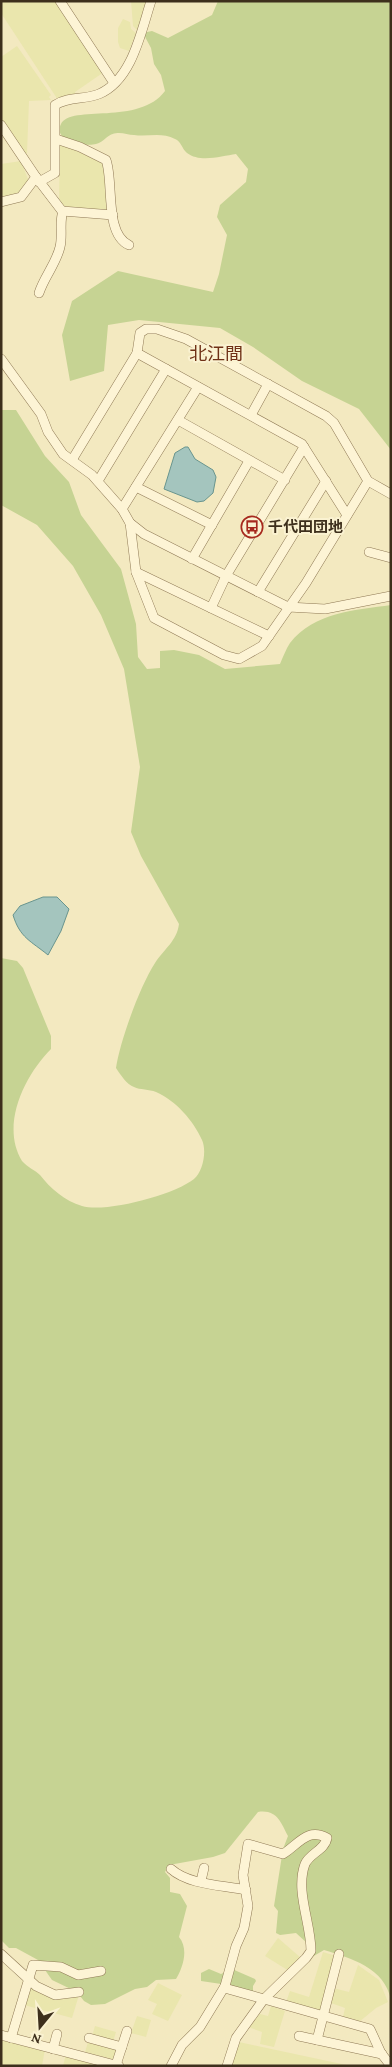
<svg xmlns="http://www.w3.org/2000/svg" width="392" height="2067" font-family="'Crimson Pro','Noto Sans JP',serif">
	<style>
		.farmland { fill: #eae6ad }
		.green { fill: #c6d393 }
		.water { fill: #a4c5be; stroke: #69958e }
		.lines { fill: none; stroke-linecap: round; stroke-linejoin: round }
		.minor-casing { stroke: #8f7955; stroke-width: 10 }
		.minor { stroke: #fdf4d5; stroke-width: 9 }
		.labels { text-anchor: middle; stroke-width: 4; stroke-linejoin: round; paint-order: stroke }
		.poi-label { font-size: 15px; font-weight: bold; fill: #3d2f1c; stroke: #faf2d1; text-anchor: start }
		.quarter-label { font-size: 18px; fill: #6f3016; stroke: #faf2d1 }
	</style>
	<rect width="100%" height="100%" fill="#f3e9c0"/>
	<g class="farmland">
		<path d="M1,1H56L104,72L75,92V94L58,100L1,13Z"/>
		<path d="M131,1H147L137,30L133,26Z"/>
		<path d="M123,19L130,22L131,29L136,33L129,51L120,48L118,42V28Z"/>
		<path d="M17,46L51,95L49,97L51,100L29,101L27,153L25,155L1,120V57Z"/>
		<path d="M60,143L105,164L107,211L62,207L59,201Z"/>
		<path d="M21,161L29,182L21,192L1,199V164Z"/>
		<path d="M278,1938L301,1958L289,1971L265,1956Z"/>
		<path d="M323,1952L336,1956L322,2010L318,2011L286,2002L290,1991L309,1997Z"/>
		<path d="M358,1965L379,1980L388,2002L376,2008L359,2022L343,2017L345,2008L331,2003L333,1988L349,1992Z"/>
		<path d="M29,1983L48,1994L79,1995L72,2018L24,2005Z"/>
		<path d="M158,1983L182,1995L168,2021L152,2014L157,2004L148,2000Z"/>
		<path d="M271,2006L285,2011L274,2047L260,2044L262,2032L248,2027L256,2013L268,2016Z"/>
		<path d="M137,2016L151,2020L146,2037L131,2033Z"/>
		<path d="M95,2026L116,2032L113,2042L92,2036Z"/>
		<path d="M1,2037L45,2049L42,2066H1Z"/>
		<path d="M89,2039L120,2047L116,2060L85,2052Z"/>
		<path d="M239,2042L351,2066H229Z"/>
		<path d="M66,2054L100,2063L99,2066H63Z"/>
	</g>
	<g class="green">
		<path d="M218,1H391V450L359,409L302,381L253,347L220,328L139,320L108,325L104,371L70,381L62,335L72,301L118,271L213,292L219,274L227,235L217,217L220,205L246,182L248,169L236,154C222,156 200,163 187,153C182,149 181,141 175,139C162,132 148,137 134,135C129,135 124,133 119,133C108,132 105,142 96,144C85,147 52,141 61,124C71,104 139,126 165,91L161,75L154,64L151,48L144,35L147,32L152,31L168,38L212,15Z"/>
		<path d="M1,410H16L45,456L69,482L81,515L121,569L136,624L138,657L147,669L160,668V651L174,650L199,655L225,669L280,664C283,657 286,649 290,643C314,612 356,610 391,605V2000C385,1968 351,1958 324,1950L312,1957L307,1943L296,1933L280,1935L276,1933L278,1911L274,1906L283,1849L288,1836C281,1823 277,1809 258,1812L225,1853L213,1857L169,1865L165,1872L170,1878V1892L180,1894L187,1906L179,1937C189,1949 183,1967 176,1979L156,1980L147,1987L135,1989L105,2004L91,2005L84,2001L77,1992L52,1980L38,1960L16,1948H9L1,1940V958L17,961L23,968L51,1036V1049C25,1075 0,1125 22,1161C27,1167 35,1170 40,1175C50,1188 65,1201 82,1206C106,1213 174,1195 194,1179C203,1171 207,1151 202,1140C193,1120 176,1101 156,1092C149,1089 140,1090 134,1087C127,1085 120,1074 116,1068C120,1041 140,986 155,963C164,949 177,941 179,924L141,856L131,832L140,767L124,669L101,615L73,566L37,525L1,505Z"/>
		<path d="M209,1969L221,1974L232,1969L255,1979L256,1981L253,1986V1991L251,1993L228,1985L201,1981V1973Z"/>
	</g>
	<g class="water">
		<path d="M185,447H188L195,459L213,470L216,477L213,493L204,501L197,502L164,489L175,453Z"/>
		<path d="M43,897H57L69,909L61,931L48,955C31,941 20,938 13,915L20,906Z"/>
	</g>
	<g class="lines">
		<g class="minor-casing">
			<g id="minor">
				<path d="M60,1L114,83"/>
				<path d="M1,125L36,177L21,197L1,202"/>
				<path d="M56,139L80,147L106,160C114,181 104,234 129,245"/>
				<path d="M36,177L62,211L113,215"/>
				<path d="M39,182L55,173V105C69,96 85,100 99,94C132,80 141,32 151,1"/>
				<path d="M39,293C44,277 56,264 60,247C63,235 59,222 63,211"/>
				<path d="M137,353L302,444L347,515"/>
				<path d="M1,359L41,414L48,432L63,454L92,475L122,509L130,523L144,534L288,607L325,609L391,596"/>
				<path d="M251,415L268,384"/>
				<path d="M178,420L285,480"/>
				<path d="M72,460L137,353L140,333L146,329H157L186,339L326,416L334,423L368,481L306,583L262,646L239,659L224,655L154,618L136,572L130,523"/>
				<path d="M98,481L166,369"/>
				<path d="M368,481L391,494"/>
				<path d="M136,487L212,525"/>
				<path d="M122,509L198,387"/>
				<path d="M369,552L391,558"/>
				<path d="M192,559L249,461"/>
				<path d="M136,572L269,636"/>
				<path d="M258,592L326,481"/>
				<path d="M211,608L226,576L304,447"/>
				<path d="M171,1869C189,1885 222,1885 246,1890"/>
				<path d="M201,1881L204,1868"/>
				<path d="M1,1954L36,1986L55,1995L79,1992"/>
				<path d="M225,1986L228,1989L264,1999L236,2038L227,2066"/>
				<path d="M1,2035L119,2066"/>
				<path d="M299,2036L382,2054"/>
				<path d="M11,2038L33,1965L61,1967L78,1975L101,1971"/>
				<path d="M89,2038L122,2047"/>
				<path d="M317,2040L339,1954"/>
				<path d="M53,2049L57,2034"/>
				<path d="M116,2065L127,2031"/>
				<path d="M171,2066L182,2045L200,2027L225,1986L236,1946L244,1928L248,1906L243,1875L248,1844L283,1854C298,1845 307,1827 327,1838C325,1850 310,1853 305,1864C295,1891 311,1923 311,1951L306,1958L264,1999L370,2029L381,2053L391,2066"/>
			</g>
		</g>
		<use href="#minor" class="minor"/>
	</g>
	<defs>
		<g id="bus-ring" transform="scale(1.125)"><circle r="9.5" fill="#faf2d1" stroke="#a6291e" stroke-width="1.5"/><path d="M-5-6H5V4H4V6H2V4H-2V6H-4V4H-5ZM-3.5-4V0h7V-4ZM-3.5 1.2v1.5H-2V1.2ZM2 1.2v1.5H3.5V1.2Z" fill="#a6291e"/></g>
	</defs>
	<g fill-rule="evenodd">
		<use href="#bus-ring" x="252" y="527"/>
	</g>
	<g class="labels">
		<g class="poi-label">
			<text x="268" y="532">千代田団地</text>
		</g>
		<g class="quarter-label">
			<text x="216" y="360">北江間</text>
		</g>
	</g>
	<rect width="392" height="2067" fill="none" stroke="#3d2f1c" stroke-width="5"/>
	<g transform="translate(40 2027) rotate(198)" stroke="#faf2d1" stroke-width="4" paint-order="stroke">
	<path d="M0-4L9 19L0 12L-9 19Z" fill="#3d2f1c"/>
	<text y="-8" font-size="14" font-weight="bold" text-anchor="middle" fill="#3d2f1c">N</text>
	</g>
</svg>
